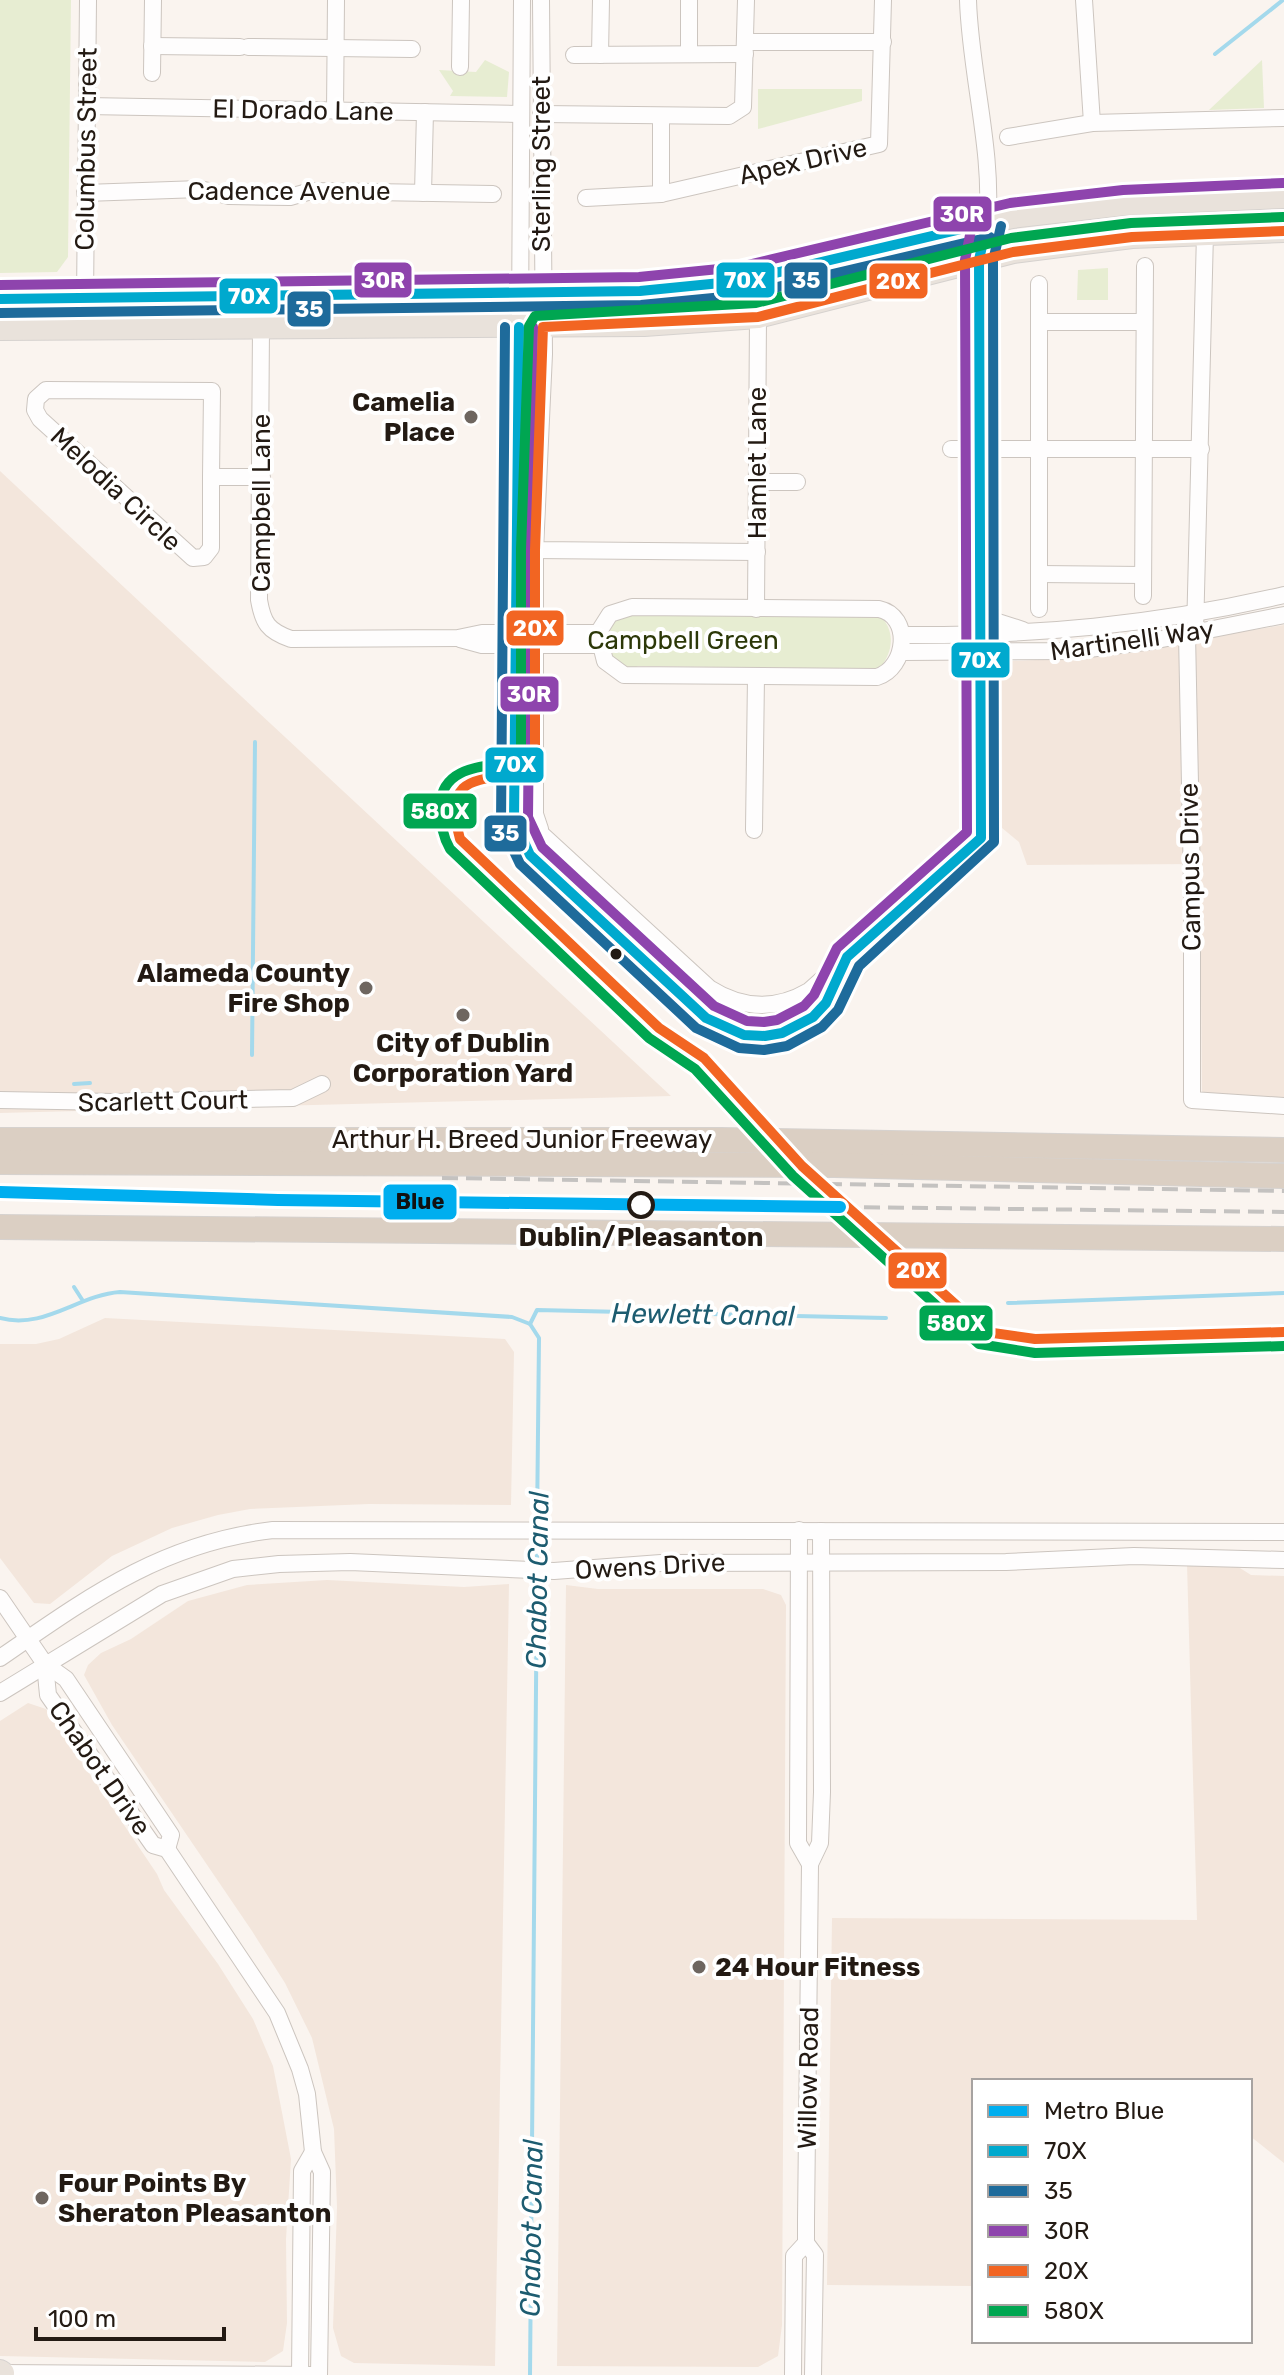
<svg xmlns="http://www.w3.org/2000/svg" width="1284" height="2375" font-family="Rubik,sans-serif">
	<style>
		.built { fill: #f3e6dc }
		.green { fill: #e7edd2 }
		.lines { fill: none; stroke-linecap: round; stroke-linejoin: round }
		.stream { stroke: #a4d9ec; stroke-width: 4 }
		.minor-casing { stroke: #ccc5bf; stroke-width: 18 }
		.major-casing { stroke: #d6d2cf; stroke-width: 24 }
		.highway-casing { stroke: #d6d2cf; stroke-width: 26 }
		.minor { stroke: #fefdfd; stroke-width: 16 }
		.major { stroke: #e9e2db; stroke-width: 22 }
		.highway { stroke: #dbcfc3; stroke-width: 24 }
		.rail { stroke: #c4c2c0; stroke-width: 4; stroke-dasharray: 16 8; stroke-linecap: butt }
		.bus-1-casing { stroke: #fff; stroke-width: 16 }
		.bus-2-casing { stroke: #fff; stroke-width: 16 }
		.bus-3-casing { stroke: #fff; stroke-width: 16 }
		.bus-4-casing { stroke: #fff; stroke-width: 16 }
		.bus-5-casing { stroke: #fff; stroke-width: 16 }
		.bus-1 { stroke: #00a9ce; stroke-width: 10 }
		.bus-2 { stroke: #1e6b9b; stroke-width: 10 }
		.bus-3 { stroke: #8e44ad; stroke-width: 10 }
		.bus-4 { stroke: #f26522; stroke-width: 10 }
		.bus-5 { stroke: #00a651; stroke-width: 10 }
		.metro-1-casing { stroke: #fff; stroke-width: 18 }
		.metro-1 { stroke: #00aeef; stroke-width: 12 }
		.poi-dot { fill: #6e6660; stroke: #fff; stroke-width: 3 }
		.bus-dot { fill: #231a13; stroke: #fff; stroke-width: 3 }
		.stop-dot { fill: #fff; stroke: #231a13; stroke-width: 4 }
		.labels { text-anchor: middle; stroke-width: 8; stroke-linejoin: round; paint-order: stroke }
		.street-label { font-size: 26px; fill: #231a13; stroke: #fff }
		.poi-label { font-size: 26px; font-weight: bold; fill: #231a13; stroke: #fff; text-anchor: end }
		.park-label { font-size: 26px; fill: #2c3808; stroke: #fff }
		.stop-label { font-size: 26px; font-weight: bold; fill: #231a13; stroke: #fff }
		.water-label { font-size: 28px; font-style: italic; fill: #1d5c70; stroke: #fff }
		.line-badge { stroke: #fff; stroke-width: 3 }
		.badge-label { font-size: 22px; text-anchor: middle; font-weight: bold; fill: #fff }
		.pale-badge-label { font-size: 22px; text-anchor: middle; font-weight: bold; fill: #111 }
	</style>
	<rect width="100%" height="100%" fill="#faf4ef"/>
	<g class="built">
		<path d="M0,471L142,604L671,1096L0,1113Z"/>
		<path d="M1284,625V1112L1202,1108L1200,864L1027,865L1019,842L996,823L995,662L1076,658Z"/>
		<path d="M105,1318L505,1339L514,1352L511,1505L369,1504L250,1509L218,1515L172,1528L112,1556L50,1604L34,1603L0,1558V1344H36L59,1339Z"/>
		<path d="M1232,1563L1251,1575L1284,1576V2163L1250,2136V2081H974V2286L827,2285L832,1918L1197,1920L1187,1564Z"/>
		<path d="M327,1580L464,1587L509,1584L495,2366L354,2363L341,2356L333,2328L337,2207L334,2129L312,2038L285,1983L252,1931L112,1725L84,1675L88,1665L101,1653L131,1639L188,1601L247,1585Z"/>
		<path d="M566,1585L598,1589H763L781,1595L786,1605L782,2325L778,2356L758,2367L557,2366Z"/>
		<path d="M28,1703L46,1709L157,1874L164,1890L218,1964L253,2019L273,2066L291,2159L286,2239L287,2323L283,2351L265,2362L0,2356V1721Z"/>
	</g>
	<g class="green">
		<path d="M0,0H71L68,257L57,272L0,273Z"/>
		<path d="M485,60L509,72L507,97L450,96L453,91L439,70L476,72Z"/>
		<path d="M1262,60L1264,108L1209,110Z"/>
		<path d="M758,89H862V101L758,129Z"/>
		<path d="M1108,268V300H1077L1078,270Z"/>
		<path d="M624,612L878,614C896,629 894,652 879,669L638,666L631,671L612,661L609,639L612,621Z"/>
	</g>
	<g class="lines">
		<g class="stream">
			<path d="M1215,54L1283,0"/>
			<path d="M252,1055L255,742"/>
			<path d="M74,1084L90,1083"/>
			<path d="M74,1287L83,1301"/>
			<path d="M1008,1303L1284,1293"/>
			<path d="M0,1318C44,1330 78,1295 120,1292L512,1317L530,1324L539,1338L537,1525"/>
			<path d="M530,1324L537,1310L886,1318"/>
			<path d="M537,1565V1534"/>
			<path d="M530,2375L537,1574"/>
		</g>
		<g class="minor-casing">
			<g id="minor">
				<path d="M522,0L517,796L527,821L709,988C742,1009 775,1011 809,991L981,838L979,260C981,248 986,235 987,223C994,154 970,72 968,0"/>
				<path d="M1084,0L1092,123"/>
				<path d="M745,42H883"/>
				<path d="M152,46L240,47"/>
				<path d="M248,47L412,49"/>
				<path d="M689,54V0"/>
				<path d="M574,55L745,54"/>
				<path d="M600,55L601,0"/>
				<path d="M460,67L461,0"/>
				<path d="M152,73L153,0"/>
				<path d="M87,106L520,114"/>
				<path d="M335,111L336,0"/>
				<path d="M541,114L729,116L743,107L746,0"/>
				<path d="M661,116V194"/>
				<path d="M1008,137L1092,123L1284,118"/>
				<path d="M85,193L200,189L229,196L290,197L311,191L493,194"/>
				<path d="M423,193L425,112"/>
				<path d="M586,198L661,194L879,144L883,0"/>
				<path d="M85,297L88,0"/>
				<path d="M1039,322H1144"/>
				<path d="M261,327L259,600C263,623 268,631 291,639L458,638L482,633H598"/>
				<path d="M951,449H1201"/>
				<path d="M211,477L212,391L46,390L36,399L35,410L40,419L193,558L204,557L211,548V477H262"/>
				<path d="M757,482H797"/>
				<path d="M529,546L535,550L757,552"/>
				<path d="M1039,574L1143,575"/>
				<path d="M1143,596L1145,266"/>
				<path d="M979,602L995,621L1023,630"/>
				<path d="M632,607L879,609C912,616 907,668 877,677L624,675L605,661L598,633L610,614Z"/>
				<path d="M756,609L758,317"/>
				<path d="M1039,609V284"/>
				<path d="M1195,633L1205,233"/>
				<path d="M1187,634L1192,884V1100L1284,1106"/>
				<path d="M902,635C1034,636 1155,625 1284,595"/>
				<path d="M460,639L482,645H598"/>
				<path d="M902,652L1073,651L1152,641L1284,615"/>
				<path d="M540,829L535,814V550L544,354L541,0"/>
				<path d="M754,830L756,676"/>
				<path d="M0,1100L114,1102L293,1098L322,1084"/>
				<path d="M799,1530L798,1843L810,1864"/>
				<path d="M0,1598L45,1664L66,1679L171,1835L167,1849"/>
				<path d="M0,1658C90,1596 162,1543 273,1530L1284,1532"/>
				<path d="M45,1664L48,1695L153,1845L167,1849L277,2013L300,2069L307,2094L313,2152L322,2172L319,2375"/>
				<path d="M0,1693L162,1594L233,1569L279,1564L350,1562L554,1571L661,1563L1006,1562L1134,1556L1284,1560"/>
				<path d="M0,2373L313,2375"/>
				<path d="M300,2375L302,2171L313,2152"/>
				<path d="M793,2375L794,2256L806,2243"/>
				<path d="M813,2375L815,2255L806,2243V2221L810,1864L820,1843L822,1792L821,1531"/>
			</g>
		</g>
		<g class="major-casing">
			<g id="major">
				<path d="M0,299L640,291L741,281L1012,217L1124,204L1284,197"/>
				<path d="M0,329L644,325L758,317L1013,252L1132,237L1284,231"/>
				<path d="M0,2371L3,2373"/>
			</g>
		</g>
		<g class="highway-casing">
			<g id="highway">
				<path d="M0,1140H721L1284,1150"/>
				<path d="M0,1162L834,1165L1284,1176"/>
				<path d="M0,1227L1284,1239"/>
			</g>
		</g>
		<use href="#minor" class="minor"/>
		<use href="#major" class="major"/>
		<use href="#highway" class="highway"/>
		<g class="rail">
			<path d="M442,1178L1284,1191"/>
			<path d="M840,1207L1284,1212"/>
		</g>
		<g class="bus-1-casing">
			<g id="bus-1">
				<path d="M0,299L640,291L741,281L987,223"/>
				<path d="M519,327L514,820L530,855L706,1018L744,1035L765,1036L782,1033L813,1017L826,1003L847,957L981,838L979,260L987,223"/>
			</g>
		</g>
		<g class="bus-2-casing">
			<g id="bus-2">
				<path d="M0,313L641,305L744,295L990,237"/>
				<path d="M505,327L501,824L520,864L696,1028L739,1048L764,1050L787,1046L822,1027L838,1010L859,966L994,842L993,261L1001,226"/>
			</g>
		</g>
		<g class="bus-3-casing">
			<g id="bus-3">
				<path d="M0,285L639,277L739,267L1010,203L1123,190L1283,183"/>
				<path d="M533,327L528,817L542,847L714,1006L747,1021L764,1022L777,1020L804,1006L814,995L837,948L967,832L965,260L973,220"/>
			</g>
		</g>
		<g class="bus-4-casing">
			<path id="bus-4" d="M1284,231L1132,237L1013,252L758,317L543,327L535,550V771C484,783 441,768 460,839L659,1028L704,1058L802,1166L986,1332L1035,1339L1284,1332"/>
		</g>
		<g class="bus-5-casing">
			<path id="bus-5" d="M1283,217L1131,223L1011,238L756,303L535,316L529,326L521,549V760C490,767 442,763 440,806C440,820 443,837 450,849L649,1038L695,1069L793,1176L979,1344L1035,1353L1284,1346"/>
		</g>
		<use href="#bus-1" class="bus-1"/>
		<use href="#bus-2" class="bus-2"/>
		<use href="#bus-3" class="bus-3"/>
		<use href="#bus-4" class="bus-4"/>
		<use href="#bus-5" class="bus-5"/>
		<g class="metro-1-casing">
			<path id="metro-1" d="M0,1192L278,1200L840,1207"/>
		</g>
		<use href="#metro-1" class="metro-1"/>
	</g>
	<g class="poi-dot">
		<circle cx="471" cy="417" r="8"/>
		<circle cx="366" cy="988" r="8"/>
		<circle cx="463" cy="1015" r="8"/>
		<circle cx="699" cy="1967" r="8"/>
		<circle cx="42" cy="2198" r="8"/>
	</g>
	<circle class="bus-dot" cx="616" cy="954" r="7"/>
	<circle class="stop-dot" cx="641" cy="1205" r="12"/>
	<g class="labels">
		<g class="street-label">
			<text transform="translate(303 110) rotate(1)" y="9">El Dorado Lane</text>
			<text transform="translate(86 149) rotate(-89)" y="9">Columbus Street</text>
			<text transform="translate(803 161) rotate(-13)" y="9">Apex Drive</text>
			<text transform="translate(541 164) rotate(-90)" y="9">Sterling Street</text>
			<text x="289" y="200">Cadence Avenue</text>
			<text transform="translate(757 463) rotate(-90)" y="9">Hamlet Lane</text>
			<text transform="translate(116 489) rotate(43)" y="9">Melodia Circle</text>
			<text transform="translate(261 503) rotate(-90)" y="9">Campbell Lane</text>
			<text transform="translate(1132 640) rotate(-8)" y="9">Martinelli Way</text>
			<text transform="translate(1190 867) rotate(-91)" y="9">Campus Drive</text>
			<text transform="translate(163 1101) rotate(-1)" y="9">Scarlett Court</text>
			<text x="522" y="1148">Arthur H. Breed Junior Freeway</text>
			<text transform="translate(650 1566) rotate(-3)" y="9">Owens Drive</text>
			<text transform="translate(100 1768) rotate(55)" y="9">Chabot Drive</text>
			<text transform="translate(808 2078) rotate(-89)" y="9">Willow Road</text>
		</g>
		<g class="poi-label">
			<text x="455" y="411">Camelia<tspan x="455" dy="30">Place</tspan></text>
			<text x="350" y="982">Alameda County<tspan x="350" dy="30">Fire Shop</tspan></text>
			<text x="463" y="1052" text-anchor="middle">City of Dublin<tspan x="463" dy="30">Corporation Yard</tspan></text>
			<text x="715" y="1976" text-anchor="start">24 Hour Fitness</text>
			<text x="58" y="2192" text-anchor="start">Four Points By<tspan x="58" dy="30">Sheraton Pleasanton</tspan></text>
		</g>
		<g class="park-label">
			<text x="683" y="649">Campbell Green</text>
		</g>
		<g class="stop-label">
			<text x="641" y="1246">Dublin/Pleasanton</text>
		</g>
		<g class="water-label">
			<text transform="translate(703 1314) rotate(1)" y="10">Hewlett Canal</text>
			<text transform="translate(537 1580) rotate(-89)" y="10">Chabot Canal</text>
			<text transform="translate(531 2228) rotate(-89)" y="10">Chabot Canal</text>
		</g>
	</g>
	<g class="line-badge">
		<rect x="932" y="195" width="61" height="38" rx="8" fill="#8e44ad"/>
		<rect x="715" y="261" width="61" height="38" rx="8" fill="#00a9ce"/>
		<rect x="353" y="261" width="60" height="38" rx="8" fill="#8e44ad"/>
		<rect x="783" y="261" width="46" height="39" rx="8" fill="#1e6b9b"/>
		<rect x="868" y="262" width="61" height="38" rx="8" fill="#f26522"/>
		<rect x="218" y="277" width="61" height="38" rx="8" fill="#00a9ce"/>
		<rect x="286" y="290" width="46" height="38" rx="8" fill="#1e6b9b"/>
		<rect x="505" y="609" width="60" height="38" rx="8" fill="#f26522"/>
		<rect x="950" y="641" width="61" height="38" rx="8" fill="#00a9ce"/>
		<rect x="499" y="675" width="61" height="38" rx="8" fill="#8e44ad"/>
		<rect x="484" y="746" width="61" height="38" rx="8" fill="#00a9ce"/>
		<rect x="402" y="792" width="76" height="38" rx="8" fill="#00a651"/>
		<rect x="483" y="814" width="45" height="39" rx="8" fill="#1e6b9b"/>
		<rect x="382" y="1183" width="76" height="38" rx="8" fill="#00aeef"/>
		<rect x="887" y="1251" width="61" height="39" rx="8" fill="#f26522"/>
		<rect x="918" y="1304" width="76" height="38" rx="8" fill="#00a651"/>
	</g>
	<g class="badge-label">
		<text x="962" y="222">30R</text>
		<text x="745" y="288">70X</text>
		<text x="383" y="288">30R</text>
		<text x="806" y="288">35</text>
		<text x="898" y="289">20X</text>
		<text x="249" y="304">70X</text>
		<text x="309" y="317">35</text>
		<text x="535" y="636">20X</text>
		<text x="980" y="668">70X</text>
		<text x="529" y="702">30R</text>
		<text x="515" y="772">70X</text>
		<text x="440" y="819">580X</text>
		<text x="505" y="841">35</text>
		<text x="918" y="1278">20X</text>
		<text x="956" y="1331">580X</text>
	</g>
	<g class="pale-badge-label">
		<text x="420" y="1209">Blue</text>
	</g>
	<rect x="972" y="2079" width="280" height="264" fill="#ffffff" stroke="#a7a3a1" stroke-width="2"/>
	<rect x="988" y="2105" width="40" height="12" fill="#00aeef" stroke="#a7a3a1" stroke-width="2"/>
	<text x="1044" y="2119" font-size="24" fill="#231a13">Metro Blue</text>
	<rect x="988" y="2145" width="40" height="12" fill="#00a9ce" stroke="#a7a3a1" stroke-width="2"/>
	<text x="1044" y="2159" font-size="24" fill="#231a13">70X</text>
	<rect x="988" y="2185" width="40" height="12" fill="#1e6b9b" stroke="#a7a3a1" stroke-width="2"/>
	<text x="1044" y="2199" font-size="24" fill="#231a13">35</text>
	<rect x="988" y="2225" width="40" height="12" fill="#8e44ad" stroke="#a7a3a1" stroke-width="2"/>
	<text x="1044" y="2239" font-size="24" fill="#231a13">30R</text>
	<rect x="988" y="2265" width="40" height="12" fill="#f26522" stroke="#a7a3a1" stroke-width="2"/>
	<text x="1044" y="2279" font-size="24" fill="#231a13">20X</text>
	<rect x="988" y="2305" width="40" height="12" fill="#00a651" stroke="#a7a3a1" stroke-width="2"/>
	<text x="1044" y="2319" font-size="24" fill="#231a13">580X</text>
	<path d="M36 2327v12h188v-12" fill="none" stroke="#231a13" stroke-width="4"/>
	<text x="48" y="2327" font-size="24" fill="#231a13" stroke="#ffffff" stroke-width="6" paint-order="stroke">100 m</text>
</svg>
